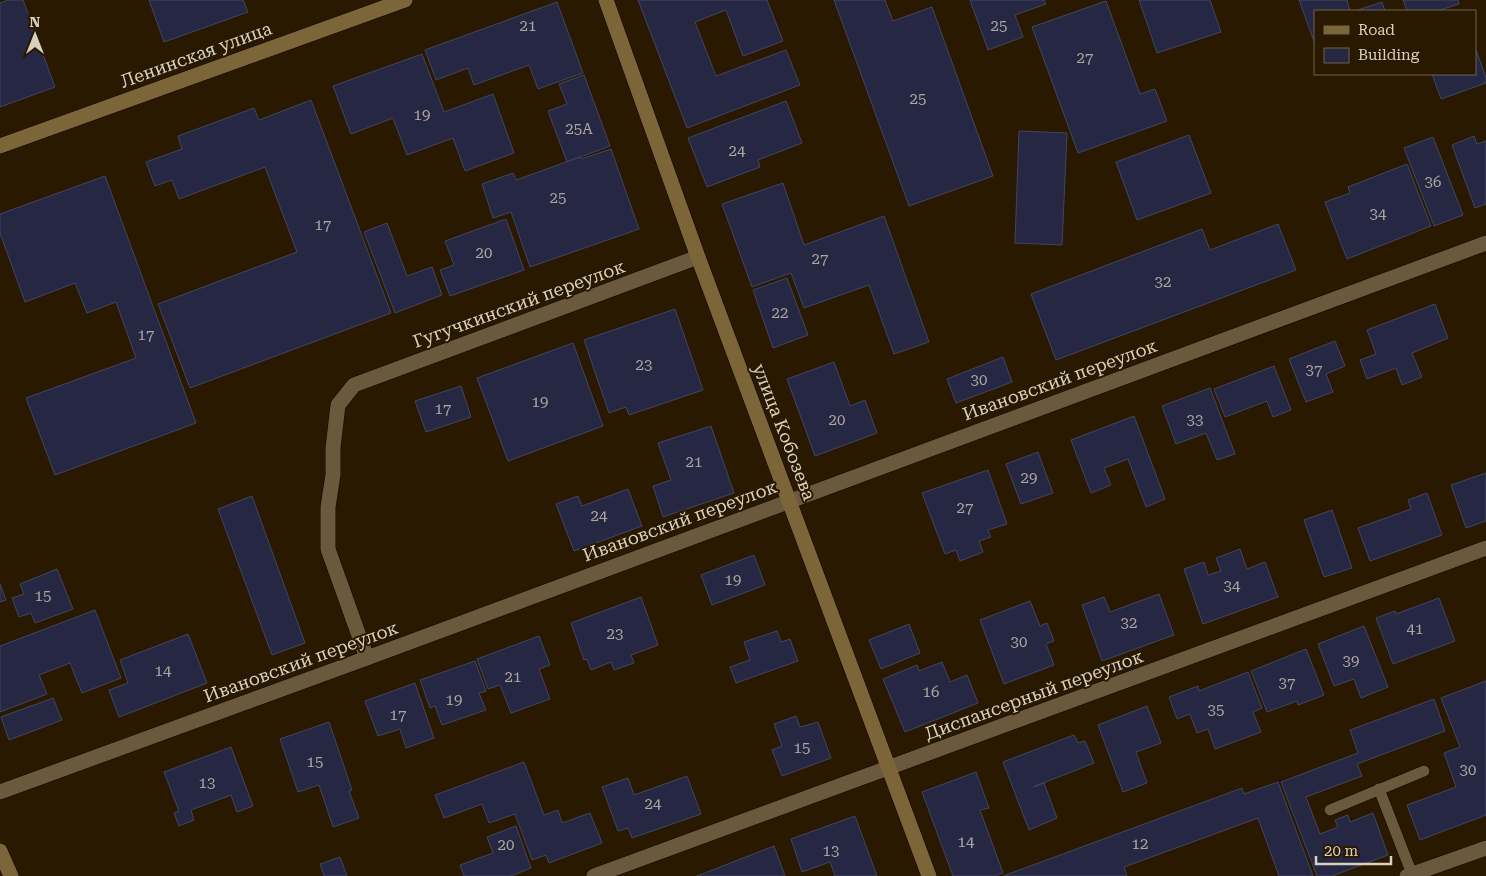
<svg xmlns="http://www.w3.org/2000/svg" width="1486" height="876" font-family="'Roboto Serif',serif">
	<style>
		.building { fill: #262742; stroke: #424562 }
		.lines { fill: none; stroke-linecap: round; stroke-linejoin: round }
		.lane-casing { stroke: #100400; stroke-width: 12 }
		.street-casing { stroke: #100400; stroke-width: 16 }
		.secondary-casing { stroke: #100400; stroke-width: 16 }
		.lane { stroke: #6a593c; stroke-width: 11 }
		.street { stroke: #6a593c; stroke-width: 15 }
		.secondary { stroke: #7c6539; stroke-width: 15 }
		.labels { text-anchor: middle; stroke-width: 4; stroke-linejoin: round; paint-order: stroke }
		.number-label { font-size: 15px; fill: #ada6a0 }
		.street-label { font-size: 18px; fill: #dad0c0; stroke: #281900 }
	</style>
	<rect width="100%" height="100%" fill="#281900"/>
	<g class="building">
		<path d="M8,0H23L55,87L0,107V3Z"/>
		<path d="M149,0H243L248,12L164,42Z"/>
		<path d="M638,0H767L783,41L743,56L726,10L695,22L716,76L786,50L800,85L687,128Z"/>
		<path d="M834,0H885L893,21L932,7L993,176L909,206Z"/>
		<path d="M970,0H1044L1046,4L1015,15L1023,37L988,50Z"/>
		<path d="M1139,0H1210L1221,32L1157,53Z"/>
		<path d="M1299,0H1347L1350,11H1315V44Z"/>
		<path d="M1403,0H1458L1459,4L1437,11H1407Z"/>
		<path d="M1106,1L1140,94L1155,89L1167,121L1078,153L1032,27Z"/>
		<path d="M557,2L583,73L538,89L529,65L474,85L468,68L436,80L425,50Z"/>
		<path d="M1382,2L1385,11H1355Z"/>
		<path d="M1475,47L1486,78V83L1441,99L1432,74H1475Z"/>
		<path d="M422,54L444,112L493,94L514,153L465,171L453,138L407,155L393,118L351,134L333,86Z"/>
		<path d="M584,75L610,146L567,162L548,111L567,104L559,84Z"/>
		<path d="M311,100L391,313L190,388L158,304L297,252L265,167L179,199L172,180L155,186L146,162L182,149L178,136L254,108L259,120Z"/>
		<path d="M786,101L802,143L758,160L760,167L707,187L688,138Z"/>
		<path d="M1019,131L1067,133L1062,245L1015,243Z"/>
		<path d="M1189,135L1211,193L1137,220L1116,162Z"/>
		<path d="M1474,136L1477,144L1486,141V204L1475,208L1452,145Z"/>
		<path d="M1433,137L1463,215L1434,226L1404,148Z"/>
		<path d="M611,149L639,229L530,267L511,212L493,218L482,184L513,173L516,180L580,157L581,159Z"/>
		<path d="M1407,164L1431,226L1347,259L1325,202L1350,193L1348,187Z"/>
		<path d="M105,176L196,423L55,475L26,398L136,358L116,302L87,313L75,283L25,302L0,233V214Z"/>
		<path d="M783,183L804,245L884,216L929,342L894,354L869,285L804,308L791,273L752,287L722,204Z"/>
		<path d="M506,219L524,270L450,296L440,270L454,265L445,241Z"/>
		<path d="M387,223L407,276L432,267L442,295L395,313L364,232Z"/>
		<path d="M1278,224L1296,270L1056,360L1031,294L1202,229L1210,250Z"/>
		<path d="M787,278L808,335L773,348L753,290Z"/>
		<path d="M1435,304L1448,338L1412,353L1422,377L1402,385L1396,368L1367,379L1360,360L1376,354L1367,330Z"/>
		<path d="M675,309L703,390L629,415L626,407L609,413L584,340Z"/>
		<path d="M1335,341L1345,366L1326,374L1333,392L1306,402L1289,359Z"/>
		<path d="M573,343L603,426L508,461L477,378Z"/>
		<path d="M1003,357L1012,382L956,403L947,379Z"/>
		<path d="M834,362L850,406L865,400L877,433L815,456L787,379Z"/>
		<path d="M1274,366L1291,410L1273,417L1267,401L1225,417L1214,389Z"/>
		<path d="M461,386L471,417L426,432L415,401Z"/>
		<path d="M1210,388L1235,454L1217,460L1206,433L1176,444L1162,406Z"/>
		<path d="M1134,416L1165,499L1146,507L1128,459L1104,468L1111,485L1091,493L1071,440Z"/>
		<path d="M711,426L734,493L663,517L653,486L671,480L658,443Z"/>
		<path d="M1038,452L1053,493L1021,504L1006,464Z"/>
		<path d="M988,470L1007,524L988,530L991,537L979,541L983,552L960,561L956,550L945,554L922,493Z"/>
		<path d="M1486,473V521L1466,528L1451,485Z"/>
		<path d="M628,489L642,526L574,551L556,504L578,496L582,506Z"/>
		<path d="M1427,493L1442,535L1370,561L1358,528L1411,509L1408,500Z"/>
		<path d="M252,496L305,643L272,655L218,509Z"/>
		<path d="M1332,510L1352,568L1324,577L1304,520Z"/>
		<path d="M1240,549L1247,569L1265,562L1278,597L1203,624L1184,569L1204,562L1208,575L1221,571L1216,558Z"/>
		<path d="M754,555L765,585L712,605L701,575Z"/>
		<path d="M57,569L73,609L35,623L31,613L19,617L12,598L24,594L20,584Z"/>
		<path d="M0,584L6,600L0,602Z"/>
		<path d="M1159,594L1174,635L1102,661L1082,605L1104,597L1110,612Z"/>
		<path d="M641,597L658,645L631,655L634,663L614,670L611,662L591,670L587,659L584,660L571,623Z"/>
		<path d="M1439,598L1455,641L1393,664L1376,618L1395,611L1396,614Z"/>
		<path d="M1030,601L1040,626L1047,623L1054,641L1046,644L1054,665L1004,684L980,620Z"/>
		<path d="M95,610L121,678L82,693L70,663L39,675L47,694L0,712V646Z"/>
		<path d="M909,624L920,653L881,669L869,640Z"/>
		<path d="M1364,626L1388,687L1361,698L1354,679L1334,686L1318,644Z"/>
		<path d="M777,631L781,642L790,639L798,661L736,683L730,667L750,660L744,642Z"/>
		<path d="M188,634L207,683L119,717L109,690L128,683L120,660Z"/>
		<path d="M539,636L550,665L539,669L550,699L511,713L500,685L488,689L477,659Z"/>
		<path d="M1306,649L1324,695L1298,705L1297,701L1267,712L1251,671Z"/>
		<path d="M475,661L486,691L479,693L486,710L442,725L435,706L430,708L420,680Z"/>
		<path d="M942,662L950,682L967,675L978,703L905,732L883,679L917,665L919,671Z"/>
		<path d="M1248,672L1262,708L1253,712L1261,732L1215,749L1208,729L1197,733L1190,714L1177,719L1169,697L1198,686L1199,691Z"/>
		<path d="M1486,681V815L1420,840L1407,805L1456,787L1444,753L1460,747L1441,698Z"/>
		<path d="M415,683L434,738L406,748L400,729L378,736L365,701Z"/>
		<path d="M53,698L62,720L9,740L1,717Z"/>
		<path d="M1434,699L1445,731L1357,764L1362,776L1306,797L1320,834L1338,827L1335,820L1348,815L1350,822L1373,813L1388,855L1332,876H1317L1281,782L1358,753L1350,730Z"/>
		<path d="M1147,706L1161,743L1136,752L1147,783L1123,792L1098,725Z"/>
		<path d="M796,716L800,727L818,722L831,758L782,776L772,750L782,746L774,724Z"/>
		<path d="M329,722L352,790L349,791L359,818L333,827L319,785L298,792L280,739Z"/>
		<path d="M1074,735L1078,743L1085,741L1094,763L1033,787L1044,783L1057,818L1029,830L1003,762Z"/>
		<path d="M231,747L253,806L237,812L231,795L191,810L194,820L179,826L174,813L179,811L164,772Z"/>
		<path d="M524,762L544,815L558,810L562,823L590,813L602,843L549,863L546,855L532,860L515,814L489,823L482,804L444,818L435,795Z"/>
		<path d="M976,772L989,808L980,810L1003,873L995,876H953L922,792Z"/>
		<path d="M687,776L701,814L632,838L628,828L618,831L602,787L628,778L634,795Z"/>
		<path d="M1278,782L1313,876H1279L1258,818L1124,867L1127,876H1003L1242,788L1244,794Z"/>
		<path d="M855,816L877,876H835L830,862L802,872L791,839Z"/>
		<path d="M516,826L531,868L511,876H464L460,865L493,853L487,837Z"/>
		<path d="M774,846L785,876H697Z"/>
		<path d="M340,857L347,876H324L320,864Z"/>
	</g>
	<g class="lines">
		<g class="lane-casing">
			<g id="lane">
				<path d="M1379,789L1412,874"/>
				<path d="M1330,810L1424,771"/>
			</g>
		</g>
		<g class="street-casing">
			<g id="street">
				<path d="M367,658L328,549V507L333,475V448L338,405L354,385L698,257"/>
				<path d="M0,792L367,658L1486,243"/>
				<path d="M594,876L1486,548"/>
				<path d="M1407,876L1486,848"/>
			</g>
		</g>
		<g class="secondary-casing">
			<g id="secondary">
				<path d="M606,0L698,257L929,876"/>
				<path d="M0,146L405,0"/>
				<path d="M0,851L11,876"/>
			</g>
		</g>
		<use href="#lane" class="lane"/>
		<use href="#street" class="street"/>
		<use href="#secondary" class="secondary"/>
	</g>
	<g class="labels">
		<g class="number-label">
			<text x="528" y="31">21</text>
			<text x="999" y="31">25</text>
			<text x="1085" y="63">27</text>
			<text x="918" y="104">25</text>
			<text x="422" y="120">19</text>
			<text x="579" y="134">25А</text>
			<text x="737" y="156">24</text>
			<text x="1433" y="187">36</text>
			<text x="558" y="203">25</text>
			<text x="1378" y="219">34</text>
			<text x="323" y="230">17</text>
			<text x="484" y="258">20</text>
			<text x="820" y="264">27</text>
			<text x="1163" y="287">32</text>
			<text x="780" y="318">22</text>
			<text x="146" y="340">17</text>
			<text x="644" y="370">23</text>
			<text x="1314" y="375">37</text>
			<text x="979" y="385">30</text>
			<text x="540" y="407">19</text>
			<text x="443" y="414">17</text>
			<text x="837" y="425">20</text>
			<text x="1195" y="425">33</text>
			<text x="694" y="467">21</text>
			<text x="1029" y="483">29</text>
			<text x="965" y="513">27</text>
			<text x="599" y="521">24</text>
			<text x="733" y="585">19</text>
			<text x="1232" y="591">34</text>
			<text x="43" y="601">15</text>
			<text x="1129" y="628">32</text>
			<text x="1415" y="634">41</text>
			<text x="615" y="639">23</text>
			<text x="1019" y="647">30</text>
			<text x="1351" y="666">39</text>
			<text x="163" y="676">14</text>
			<text x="513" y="682">21</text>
			<text x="1287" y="688">37</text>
			<text x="931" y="697">16</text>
			<text x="454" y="705">19</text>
			<text x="1216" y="715">35</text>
			<text x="398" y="720">17</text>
			<text x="802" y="753">15</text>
			<text x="315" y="767">15</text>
			<text x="1468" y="775">30</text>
			<text x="207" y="788">13</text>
			<text x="653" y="809">24</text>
			<text x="966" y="847">14</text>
			<text x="1140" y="849">12</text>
			<text x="506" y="850">20</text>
			<text x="831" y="856">13</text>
		</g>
		<g class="street-label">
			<text transform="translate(196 55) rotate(-20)" y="6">Ленинская улица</text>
			<text transform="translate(519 304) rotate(-20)" y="6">Гугучкинский переулок</text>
			<text transform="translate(1060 380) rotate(-20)" y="6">Ивановский переулок</text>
			<text transform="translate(784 432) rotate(69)" y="6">улица Кобозева</text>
			<text transform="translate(680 521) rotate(-20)" y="6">Ивановский переулок</text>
			<text transform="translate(301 662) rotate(-20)" y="6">Ивановский переулок</text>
			<text transform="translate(1034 695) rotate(-20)" y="6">Диспансерный переулок</text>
		</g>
	</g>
	<rect x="1314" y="10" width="162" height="65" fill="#281900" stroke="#6f624d"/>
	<rect x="1324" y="26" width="25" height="8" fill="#7c6539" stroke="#6f624d"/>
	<text x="1358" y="35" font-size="15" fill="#dad0c0">Road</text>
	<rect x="1324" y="48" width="25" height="15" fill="#262742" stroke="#6f624d"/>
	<text x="1358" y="60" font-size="15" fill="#dad0c0">Building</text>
	<g transform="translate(35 35)" stroke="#281900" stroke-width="4" paint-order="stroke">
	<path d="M0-4L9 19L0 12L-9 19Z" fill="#dad0c0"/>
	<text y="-8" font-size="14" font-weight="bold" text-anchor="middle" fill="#dad0c0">N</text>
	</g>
	<path d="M1316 856v8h75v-8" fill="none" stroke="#dad0c0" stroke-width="2.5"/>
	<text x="1324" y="856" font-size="15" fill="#dad0c0" stroke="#281900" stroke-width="4" paint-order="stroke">20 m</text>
</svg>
